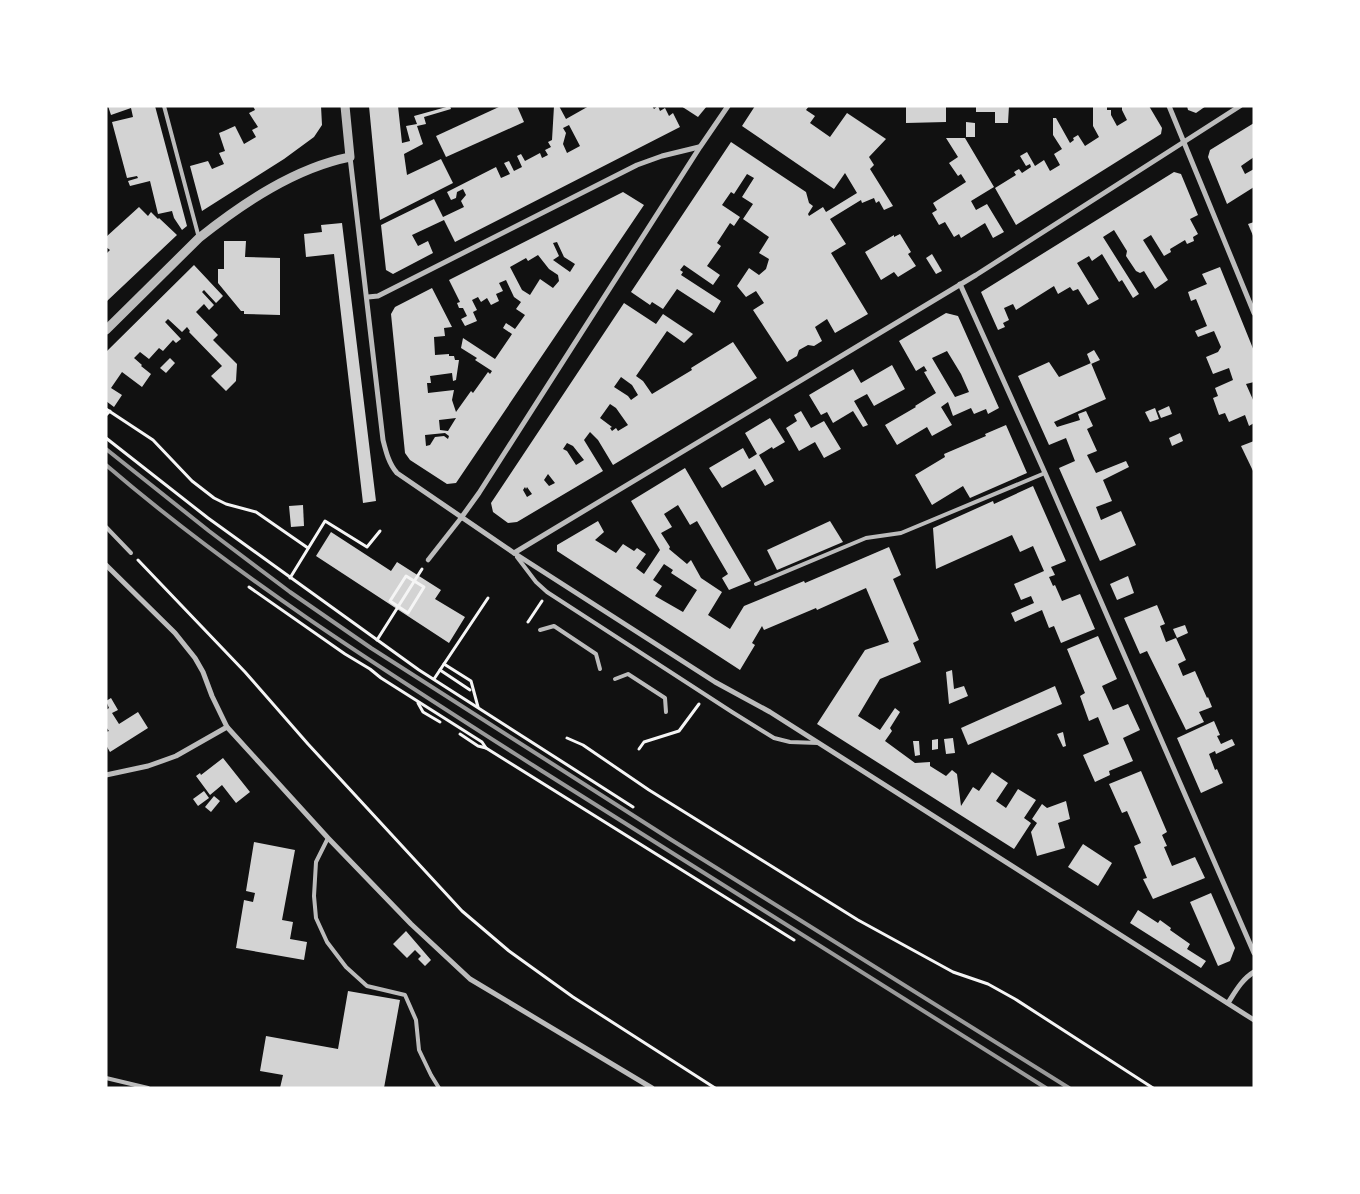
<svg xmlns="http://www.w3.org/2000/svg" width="1360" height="1194" font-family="'Work Sans',sans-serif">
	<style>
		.building { fill: #d3d3d3; fill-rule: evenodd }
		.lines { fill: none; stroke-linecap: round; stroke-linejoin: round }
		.path { stroke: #f5f5f5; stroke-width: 3 }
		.service { stroke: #bcbcbc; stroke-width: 4 }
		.pedestrian { stroke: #bcbcbc; stroke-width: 4.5 }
		.minor { stroke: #bcbcbc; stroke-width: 5 }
		.tertiary { stroke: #bcbcbc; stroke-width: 9 }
		.rail { stroke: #9a9a9a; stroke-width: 4 }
	</style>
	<rect width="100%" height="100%" fill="#111"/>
	<g class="building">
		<path d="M108,106H155L187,226L182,230L174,218L172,211L158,214L150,181L130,186L128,181L138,178L137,176L127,178L112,122L133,117L131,108L111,115Z"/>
		<path d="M253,106H321L322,125L314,137L284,159L202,211L190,166L208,161L212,169L224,164L219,153L225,151L219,133L224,131L235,126L244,144L256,137L252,130L258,127L249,113L255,110Z"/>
		<path d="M369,106H398L402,143L410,141L406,126L417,124L414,116L450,106L451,109L424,117L426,124L417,126L423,144L404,154L407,175L441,159L453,183L380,220Z"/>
		<path d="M501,106H517L524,122L446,157L436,136Z"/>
		<path d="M554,106H559L566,119L589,106H652L654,109L658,106L660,111L665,108L669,116L673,113L680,127L455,242L444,220L412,235L418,246L428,241L433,253L393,274L386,270L381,225L434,199L443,217L464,207L461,201L466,195L463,189L457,192L456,198L451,200L447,192L496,167L501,178L510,174L504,163L509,161L514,171L522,167L517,156L521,154L525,161L540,153L542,158L548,155L545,150L551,147L548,142L552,140ZM569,125L580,146L567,153L563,144L566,133L563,128Z"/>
		<path d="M681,106H707L698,117Z"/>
		<path d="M755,106H809L806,110L815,116L810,123L830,137L847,113L886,139L869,157L874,165L870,169L893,206L884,210L879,201L876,203L874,198L862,203L861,200L830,219L846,244L831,253L868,314L835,333L827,319L815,327L822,341L814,346L808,345L799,350L797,356L787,362L753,310L764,303L756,291L746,297L737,286L749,268L759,275L766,269L769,259L759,253L769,237L743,219L753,204L742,197L754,178L747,174L734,194L731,192L722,205L740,217L734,226L730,223L717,243L721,246L707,266L720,275L713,285L684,265L680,270L683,272L681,275L721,301L714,313L677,289L663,309L652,302L650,305L631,292L731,142L806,192L809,203L813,206L808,214L809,216L823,207L826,212L857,193L845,173L834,189L742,126Z"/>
		<path d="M906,106H946V122L906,123Z"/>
		<path d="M976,106H1009L1008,123H995V112H976Z"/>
		<path d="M1093,106H1107V110H1111V115L1117,126L1127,120L1122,110V106H1149L1162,128L1161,134L1016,225L995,188L1016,175L1014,172L1019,169L1022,173L1031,167L1030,164L1026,166L1020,156L1027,152L1035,166L1044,160L1050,171L1060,165L1054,154L1062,149L1053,135V118H1056L1070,143L1074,140L1073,138L1078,135L1085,146L1099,137L1093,126Z"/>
		<path d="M1187,106H1206L1196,113L1188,110Z"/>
		<path d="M966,122L975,123V137H966Z"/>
		<path d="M1254,123V157L1241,166L1245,174L1254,169V187L1227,204L1208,157L1210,150Z"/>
		<path d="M946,138H965L994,187L971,201L976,210L987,204L1004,232L993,238L985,223L961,238L959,234L954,237L945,222L939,225L932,213L937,210L933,203L966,182L961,174L958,176L949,163L958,157Z"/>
		<path d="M1174,172L1181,174L1198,215L1190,219L1198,234L1193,237L1194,241L1187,244L1185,240L1170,249L1171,252L1164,256L1151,235L1143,240L1168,280L1155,289L1144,271L1140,273L1136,271L1126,256L1127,251L1114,230L1103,237L1139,294L1133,298L1122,280L1119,282L1102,254L1092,261L1089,256L1077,263L1099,299L1088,305L1078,289L1073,291L1070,287L1058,294L1054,286L1016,310L1013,304L1004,308L1009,320L1003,323L1005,327L998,330L981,292Z"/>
		<path d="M623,192L644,205L456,483L447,484L410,460L405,453L393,334L391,314L395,307L432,288L452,327L444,328L445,336L434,337L435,355L449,354V356H454L455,360H459L456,380L453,381L452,373L430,376L431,383H427L428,393L454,390L452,400L456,412L471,391L473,393L488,372L490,374L492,371L475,360L477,358L461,348L463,338L495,359L512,334L503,328L506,323L515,329L525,315L516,309L521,302L514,297L506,280L499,283L503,291L496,294L499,301L491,305L487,298L481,302L478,297L472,300L477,310L473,312L477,321L465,326L461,319L467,316L463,308H459L457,303L460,302L449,280ZM557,242L564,257L575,264L570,272L553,260L559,256L553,243ZM538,255L549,269L558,275L559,281L553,288L540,279L530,295L522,290L510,267L526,258L528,261ZM456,418L448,431L440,430L439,420ZM445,433L449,436L448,439L444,436L435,437L430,445L426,446L425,435Z"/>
		<path d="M139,207L148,216L151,212L158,219L159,218L177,235L106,302V254L110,250L106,247V237Z"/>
		<path d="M1254,222V238L1248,224Z"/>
		<path d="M342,223L376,501L363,503L334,254L306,257L304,234L322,232L321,225Z"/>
		<path d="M900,234L911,252L908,254L916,266L898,277L894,272L881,280L865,252L894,235V237Z"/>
		<path d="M224,241H246L245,257L280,258V315L244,314V311H241L218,283V269H224Z"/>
		<path d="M932,254L942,271L936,274L926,258Z"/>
		<path d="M194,265L223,296L216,303L204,290L202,292L214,305L209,310L204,304L196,312L218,335L213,340L237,364L236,381L226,391L211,376L222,366L189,332L190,331L187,327L182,332L168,319L165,322L181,339L176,343L173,340L163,351L159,348L149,359L140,352L134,358L142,365L141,366L151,374L142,387L122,372L111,388L122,395L114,407L106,401V352Z"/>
		<path d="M1220,267L1254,351V382L1246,384L1254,402V423L1249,426L1245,415L1229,422L1225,413L1219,415L1213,398L1218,396L1215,388L1233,380L1229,368L1213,374L1206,357L1218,352L1221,347L1214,331L1198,337L1195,331L1207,326L1196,299L1191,301L1188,292L1207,284L1202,274Z"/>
		<path d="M624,303L656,324L663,314L693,334L684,343L667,331L636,376L643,381L652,394L692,370L691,368L733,342L757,378L613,465L598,440L590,432L584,440L603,471L517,522L508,523L493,512L491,503ZM621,377L632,385L638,395L631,400L628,396L614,387ZM610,404L616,408L628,425L618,431L616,428L612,431L610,428L612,427L600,418ZM567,443L573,446L584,460L576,465L567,451L563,449ZM548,474L555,483L549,486L544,480ZM525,487L526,489L527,487L532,494L527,497L523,490Z"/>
		<path d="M946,313L958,316L999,408L988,414L986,409L974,414L971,408L953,416L948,402L941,407L952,425L932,436L927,427L897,445L885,425L916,407L915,406L936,393L924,372L927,371L924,366L916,371L899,341ZM947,351L961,374L969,392L955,397L932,358Z"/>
		<path d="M1094,350L1100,360L1091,364L1087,354Z"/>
		<path d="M170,358L175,363L166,373L160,368Z"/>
		<path d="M1049,362L1059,377L1091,363L1106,399L1054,422L1057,427L1080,420L1078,414L1086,411L1093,426L1087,429L1097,451L1087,455L1096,473L1126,461L1129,467L1103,480L1112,501L1096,507L1101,520L1121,511L1136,545L1100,561L1059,468L1075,461L1066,438L1049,445L1018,376Z"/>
		<path d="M892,365L905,389L874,406L867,394L854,401L868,425L863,427L853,411L833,423L827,412L821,415L809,395L853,369L861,383Z"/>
		<path d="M1169,406L1172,414L1161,418L1158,411Z"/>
		<path d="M1155,408L1159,419L1150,422L1145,412Z"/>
		<path d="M801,411L811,428L824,421L841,449L824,458L815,442L799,451L786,428L797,421L794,415Z"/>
		<path d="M770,418L785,442L773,449L772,447L759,455L774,481L765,486L755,469L722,488L709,468L743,448L749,459L757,454L745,433Z"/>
		<path d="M1006,425L1027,473L970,498L963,486L932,505L915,475L945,457L944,454L986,436L985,434Z"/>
		<path d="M1180,433L1183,441L1172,446L1169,438Z"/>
		<path d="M1254,441V473L1241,446Z"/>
		<path d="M685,468L751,581L729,590L722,578L728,574L697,521L690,525L678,505L664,514L672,527L661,533L670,547L669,549L687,564L691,560L701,578L722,592L708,615L730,629L744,606L804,581L805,583L889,547L901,575L893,579L919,640L913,643L921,662L880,679L858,716L880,730L895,708L900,712L890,728L892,731L885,741L915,763L930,762V766L946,776L952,770L957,774L961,806L973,787L979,791L992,772L1008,783L996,801L1006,808L1018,789L1036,800L1024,818L1031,823L1014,849L817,724L865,650L889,642L866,588L817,610L816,608L764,630L762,626L752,643L755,645L740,670L557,551V545L598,521L604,532L595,540L616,553L623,544L634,551L637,548L646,554L636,568L644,574L660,550L631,501ZM664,564L673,570L671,573L697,590L683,612L655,596L662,586L653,580Z"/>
		<path d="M1033,486L1066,561L1051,567L1055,575L1049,577L1053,586L1055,585L1062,601L1080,594L1095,629L1061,643L1054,626L1049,628L1042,610L1015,622L1011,613L1034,603L1031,596L1021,600L1014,584L1044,571L1033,546L1020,552L1012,535L936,569L933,528L993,501L994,504Z"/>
		<path d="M303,505L304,526L291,527L289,506Z"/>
		<path d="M830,521L843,542L777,570L767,550Z"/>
		<path d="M331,532L391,571L397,562L441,590L435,599L465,617L449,643L316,556Z"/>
		<path d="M1128,576L1134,593L1117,600L1110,584Z"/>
		<path d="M1157,605L1165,624L1160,626L1166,642L1176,638L1186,660L1178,664L1183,676L1195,671L1207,698L1208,697L1212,707L1199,712L1204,722L1186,730L1147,651L1140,654L1124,618Z"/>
		<path d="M1185,625L1188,633L1177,638L1173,629Z"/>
		<path d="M1098,636L1117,679L1102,686L1113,710L1128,704L1140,730L1123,738L1133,761L1109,771L1110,775L1095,782L1083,755L1109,744L1098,717L1089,721L1080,696L1085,693L1067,649Z"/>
		<path d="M952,670L954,689L964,686L968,696L949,704L946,672Z"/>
		<path d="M1055,686L1062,704L968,745L961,728Z"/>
		<path d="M111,698L118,710L112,713L119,724L138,712L148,728L110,752L106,745V732L109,731L106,727V710L109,708L106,701Z"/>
		<path d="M1214,721L1220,735L1217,736L1221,744L1232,739L1235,745L1216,754L1215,751L1209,754L1215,770L1217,769L1223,783L1201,793L1177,738Z"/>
		<path d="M1063,732L1066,746L1063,747L1057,734Z"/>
		<path d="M953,738L955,753L946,754L944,739Z"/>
		<path d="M938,739V749L932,750V740Z"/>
		<path d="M913,741H919L920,755L915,756Z"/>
		<path d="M223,758L250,792L236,803L222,785L210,795L196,776L200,773L201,775Z"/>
		<path d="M1141,771L1167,832L1162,835L1167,846L1164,847L1172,866L1195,857L1205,878L1153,899L1143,879L1147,878L1134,846L1141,843L1127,811L1122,813L1109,784Z"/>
		<path d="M204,791L209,798L198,806L193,799Z"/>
		<path d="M214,796L220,801L211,812L205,807Z"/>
		<path d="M1066,801L1070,819L1058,823L1065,848L1037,856L1031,832L1037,823L1032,819L1042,804L1047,808Z"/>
		<path d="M254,842L295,850L282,920L293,922L290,939L307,942L304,960L236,948L244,900L253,902L255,893L246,891Z"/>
		<path d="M1083,844L1112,863L1098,886L1068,867Z"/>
		<path d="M1211,893L1235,948L1230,961L1218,966L1190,902Z"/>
		<path d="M1138,910L1158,923L1160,920L1171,928L1170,930L1190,944L1187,949L1206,961L1201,968L1130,923Z"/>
		<path d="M406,931L431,960L425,966L418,959L421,956L415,950L407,958L393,944Z"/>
		<path d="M348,991L400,1000L384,1088H280L283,1075L260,1071L266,1036L338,1049Z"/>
	</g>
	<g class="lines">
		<g class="path">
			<path d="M106,409L153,440L192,481L214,498L226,504L256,512L308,548"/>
			<path d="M106,415L110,411"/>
			<path d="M106,438L208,518L419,670L633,807"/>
			<path d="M138,560L245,672L308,744L462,911L509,951L573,997L715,1088"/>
			<path d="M406,576L424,587L408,613L390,601Z"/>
			<path d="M290,578L325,521L367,547L380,531"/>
			<path d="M249,587L345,654L370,669L381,678L482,742L486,748L794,940"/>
			<path d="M528,622L542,601"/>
			<path d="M377,640L422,569"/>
			<path d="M444,664L471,681L478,707"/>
			<path d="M440,670L470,690"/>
			<path d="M434,679L488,598"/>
			<path d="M418,703L423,712L440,722"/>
			<path d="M460,734L478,746L486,748"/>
			<path d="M567,738L583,745L649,790L858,920L953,972L988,984L1015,999L1153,1088"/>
			<path d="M639,749L644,742L679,731L699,704"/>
		</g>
		<g class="service">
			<path d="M164,106L199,238"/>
			<path d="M106,527L131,553"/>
			<path d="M517,557L536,582L547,592L732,712L774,738L790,742L818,743"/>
			<path d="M756,584L866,538L901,533L1045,473"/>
			<path d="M540,630L554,626L596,654L600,669"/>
			<path d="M615,679L628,674L665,698L666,712"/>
			<path d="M328,838L316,862L314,896L316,918L327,942L346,967L367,986L405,995L416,1020L419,1050L431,1075L439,1088"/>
			<path d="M106,1078L148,1088"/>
		</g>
		<path class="pedestrian" d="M428,560L461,518"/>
		<g class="minor">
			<path d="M1169,106L1254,313"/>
			<path d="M350,157L383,440C386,452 389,464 397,473L514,553L715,682L770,712L1254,1020"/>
			<path d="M960,284L1045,473L1254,953"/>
			<path d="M368,297L378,296L637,165L662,156L699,147"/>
			<path d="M461,518L479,493L700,147L728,106"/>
			<path d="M514,553L976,275L1240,106"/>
			<path d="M106,565L175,633L195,658L203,672L212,696L227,727L328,838L411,924L470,979L652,1088"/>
			<path d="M106,775L148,766L176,756L227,727"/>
			<path d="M1228,1003C1235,992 1242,979 1254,972"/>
		</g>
		<path class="tertiary" d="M106,330L199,238C243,203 295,168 350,157L345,106"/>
		<g class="rail">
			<path d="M106,449L209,531L290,592L371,648L670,839L1069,1088"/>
			<path d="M106,465C241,581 393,676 542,771C710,877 878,983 1046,1088"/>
		</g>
	</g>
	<rect width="1360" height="1194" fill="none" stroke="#ffffff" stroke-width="215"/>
</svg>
